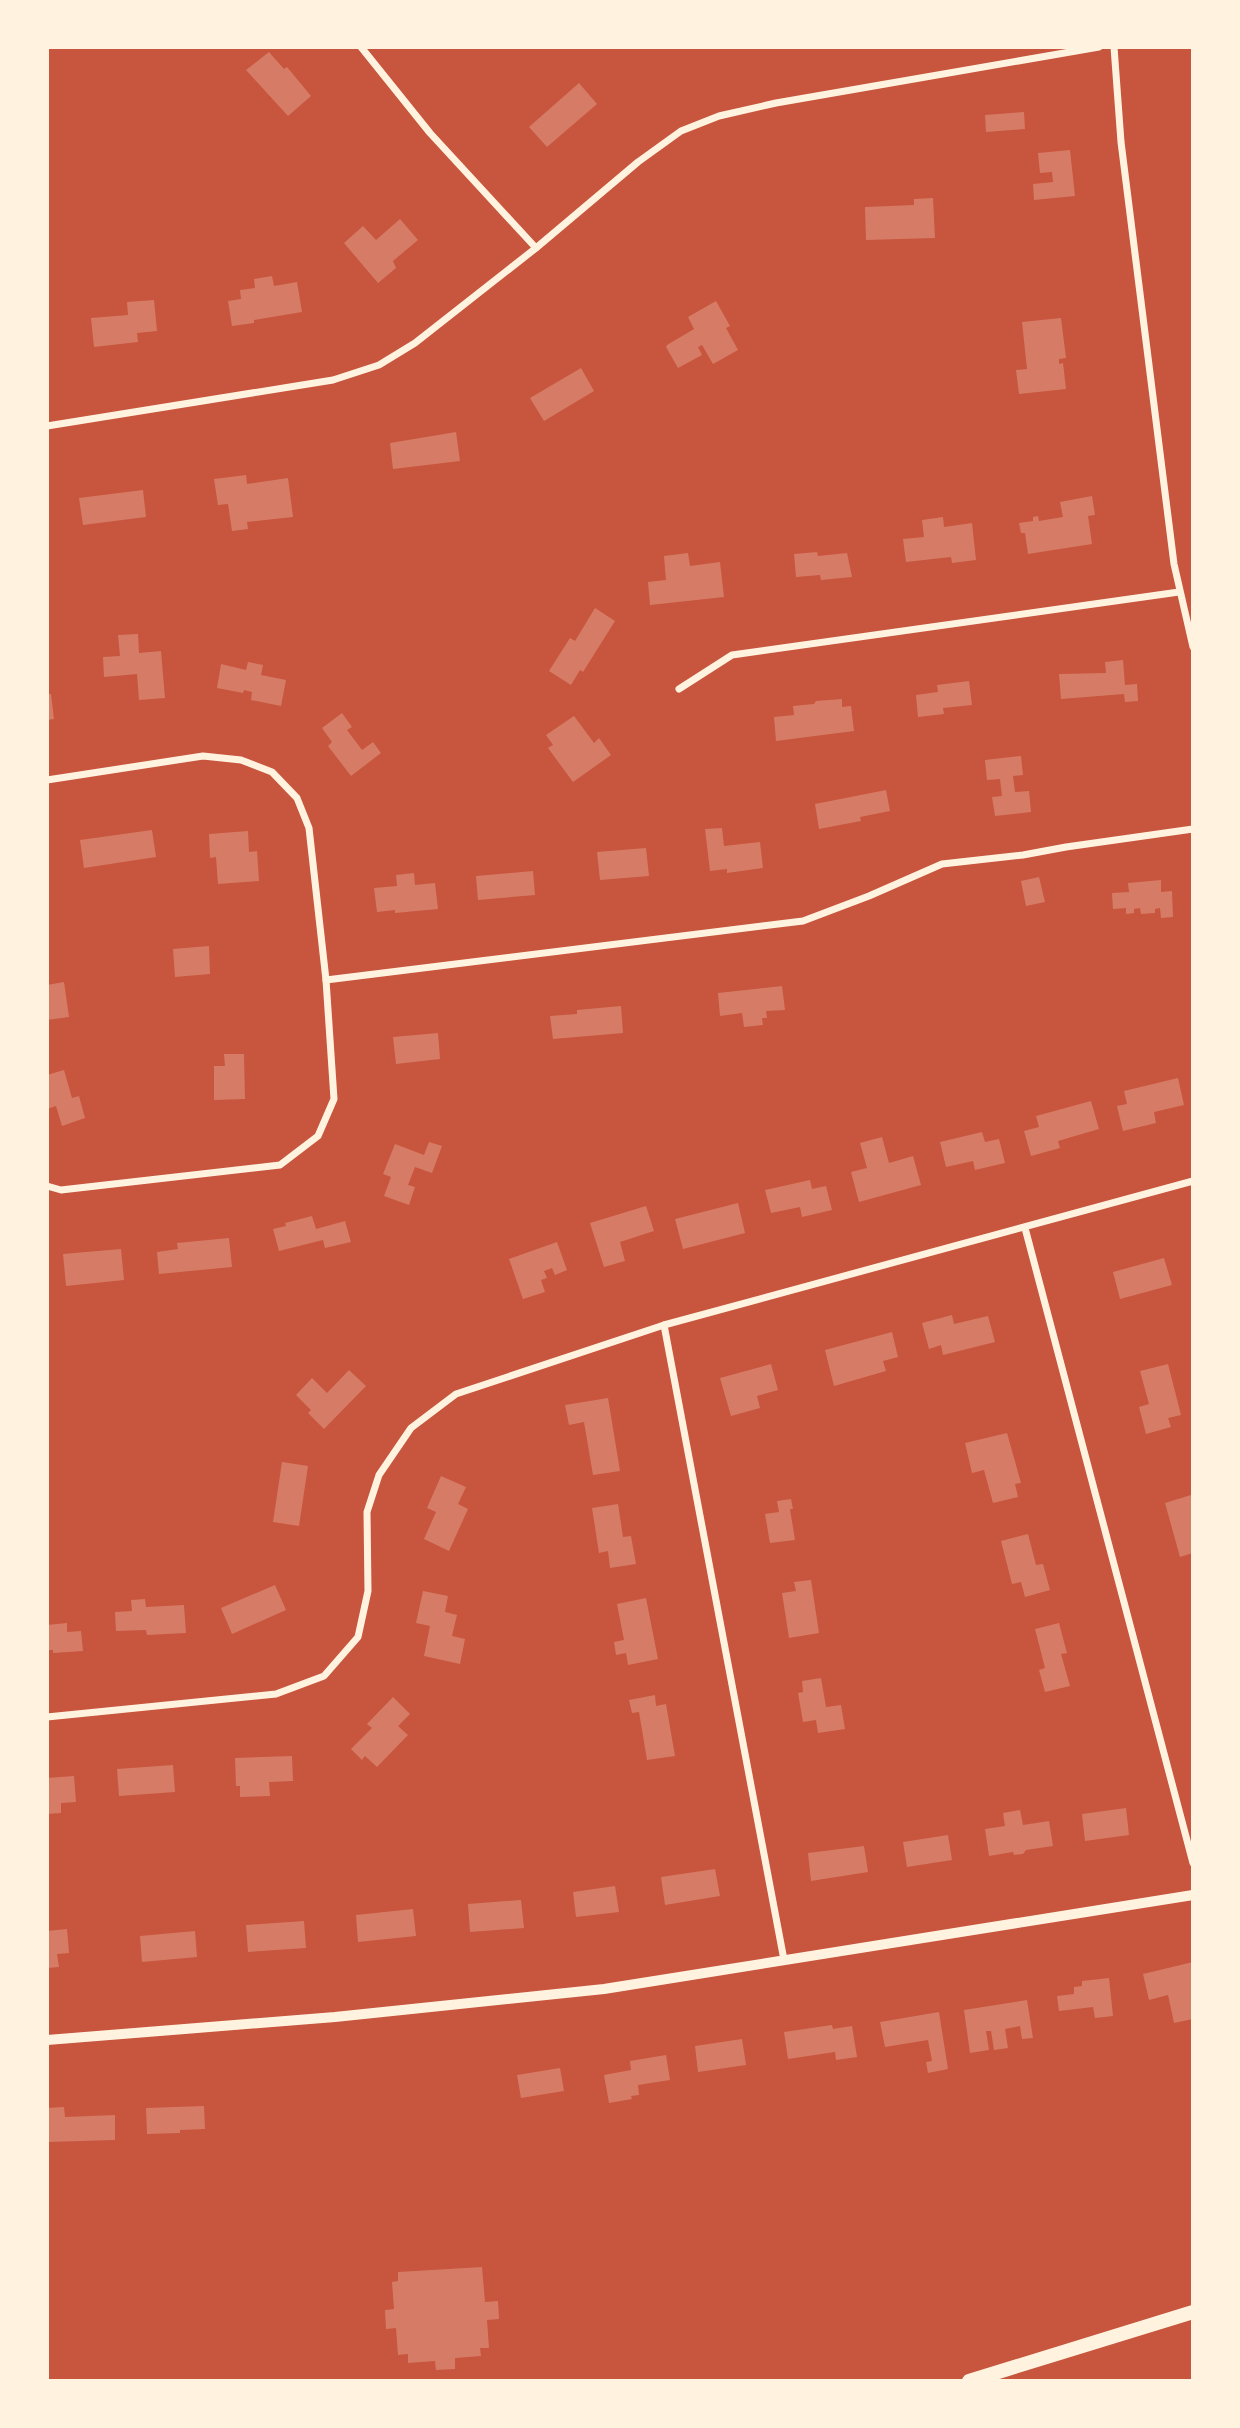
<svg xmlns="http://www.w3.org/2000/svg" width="1240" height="2428" font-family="Bitter,serif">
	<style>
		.building { fill: #d67c66 }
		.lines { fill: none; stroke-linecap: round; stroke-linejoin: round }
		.minor { stroke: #fff3e0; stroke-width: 7 }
		.tertiary { stroke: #fff3e0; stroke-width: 10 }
		.motorway { stroke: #fff3e0; stroke-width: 14 }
	</style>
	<rect width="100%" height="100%" fill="#c8553d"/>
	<g class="building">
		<path d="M269,52L284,69L287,67L311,96L288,116L246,70Z"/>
		<path d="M579,83L597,104L547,147L529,127Z"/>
		<path d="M1024,112L1025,129L986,132L985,115Z"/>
		<path d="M1070,150L1075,196L1034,200L1033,184L1053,182L1052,172L1040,173L1038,153Z"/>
		<path d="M933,198L935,238L866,240L865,207L914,205V199Z"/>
		<path d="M400,219L418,240L393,261L396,268L378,283L344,243L363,226L376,240Z"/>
		<path d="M272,276L274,286L297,282L302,312L254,320V323L232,326L228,301L241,299L240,290L255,288L254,279Z"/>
		<path d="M154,300L157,331L137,333L138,342L94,347L91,318L128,315L127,302Z"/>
		<path d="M716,301L730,326L726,328L738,350L713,364L702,345L698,347L702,355L678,368L666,347L667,345L694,329L688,317Z"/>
		<path d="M1061,318L1066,358L1059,359V364L1063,363L1066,389L1019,394L1016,370L1027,369L1022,322Z"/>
		<path d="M581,368L594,391L544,421L530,398Z"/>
		<path d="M456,432L460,461L393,469L390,443Z"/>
		<path d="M246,475L247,484L288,478L293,517L247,522L248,529L232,531L228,504L218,505L214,479Z"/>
		<path d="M143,490L146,517L83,525L79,498Z"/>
		<path d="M1092,496L1095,515L1088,516L1092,544L1028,554L1025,533H1021L1019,523L1033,521V517L1038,516L1039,521L1063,517L1060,502Z"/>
		<path d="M943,517L944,527L972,523L976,560L952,563L951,557L906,562L903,539L924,537L922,520Z"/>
		<path d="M817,552L818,556L847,553L852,577L821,580L820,575L796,577L794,554Z"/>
		<path d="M688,553L690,566L720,562L724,597L650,605L648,582L666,580L664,556Z"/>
		<path d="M595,608L615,621L583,672L580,670L571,685L549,671L570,638L575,641Z"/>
		<path d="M138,634L139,653L161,651L165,698L139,700L137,674L104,677L103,657L120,656L118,635Z"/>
		<path d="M1123,660L1125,685L1137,684L1138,701L1125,702L1124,694L1061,699L1059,674L1106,673L1105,662Z"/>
		<path d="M248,662L263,665L261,675L286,680L281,706L251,700L252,692L244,690L243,693L217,688L221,664L246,670Z"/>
		<path d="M969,681L972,705L943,708L944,714L918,717L916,695L938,692L937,685Z"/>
		<path d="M47,694H51L54,719L47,720Z"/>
		<path d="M842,699V707L851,706L854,731L776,741L774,717L794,715L793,706L814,704L816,701Z"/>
		<path d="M342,713L352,727L347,730L362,750L373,742L381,753L351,776L328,746L332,742L322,728Z"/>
		<path d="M574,716L594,743L599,738L611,755L573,782L548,748L553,745L546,735Z"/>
		<path d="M1021,756L1023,775L1013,776L1015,792L1029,791L1031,812L995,816L992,797L1002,796L1000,779L987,780L985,760Z"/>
		<path d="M886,790L890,811L860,817L861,821L819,829L815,804Z"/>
		<path d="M722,828L724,846L760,842L763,868L727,873V869L710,871L705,829Z"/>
		<path d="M152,830L156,857L84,868L80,840Z"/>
		<path d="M248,831L249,852L257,851L259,881L218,884L216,857L210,858L209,834Z"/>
		<path d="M646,848L649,876L600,880L597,852Z"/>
		<path d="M533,871L535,895L478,900L476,876Z"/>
		<path d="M414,873L415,885L435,883L438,909L395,913V910L377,912L374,888L397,886L396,875Z"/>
		<path d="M1039,877L1045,902L1026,906L1021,881Z"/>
		<path d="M1161,880V892L1172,891L1173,917L1161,918L1160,908L1155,909V913L1141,914L1140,908L1134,909V913L1126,914V908L1113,909L1112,893L1129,892L1128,883Z"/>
		<path d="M209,946L210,974L175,977L173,949Z"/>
		<path d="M64,982L69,1017L47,1020V985Z"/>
		<path d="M782,986L785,1010L766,1011L767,1018H762L763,1025L744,1027L742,1013L720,1016L718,993Z"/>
		<path d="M621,1006L623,1033L553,1039L550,1016L577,1014V1010Z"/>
		<path d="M438,1033L440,1059L396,1064L393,1037Z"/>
		<path d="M224,1054H244L245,1099L214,1100V1066H225Z"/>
		<path d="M64,1070L72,1098L79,1096L85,1118L62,1126L56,1106L47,1109V1075Z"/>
		<path d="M1178,1078L1184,1105L1154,1112L1156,1123L1123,1131L1117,1106L1127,1104L1124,1091Z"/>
		<path d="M1091,1101L1099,1129L1058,1141L1060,1148L1031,1156L1024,1131L1039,1127L1036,1116Z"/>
		<path d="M982,1132L985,1142L999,1139L1005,1163L975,1170L973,1161L946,1167L940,1142Z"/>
		<path d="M882,1137L889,1163L913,1156L921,1185L859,1202L851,1172L867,1168L860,1143Z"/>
		<path d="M429,1142L442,1146L432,1173L415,1167L408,1185L415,1187L409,1205L384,1196L391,1177L383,1174L395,1144L424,1155Z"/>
		<path d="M810,1180L812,1189L826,1186L832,1210L802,1217L800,1207L771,1213L765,1190Z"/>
		<path d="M738,1203L745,1233L683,1249L675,1219Z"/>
		<path d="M646,1206L654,1231L620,1242L625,1261L604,1267L590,1223Z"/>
		<path d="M312,1216L316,1229L345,1221L351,1242L325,1248L323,1240L279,1251L273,1229L286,1226L285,1223Z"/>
		<path d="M229,1238L232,1267L159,1274L157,1252L178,1249L177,1243Z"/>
		<path d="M557,1242L567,1270L555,1275L552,1268L544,1271L547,1278L541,1280L545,1292L523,1299L509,1259Z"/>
		<path d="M121,1249L124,1280L66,1286L63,1254Z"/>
		<path d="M1164,1258L1172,1285L1120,1299L1113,1272Z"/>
		<path d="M952,1315L954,1324L988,1316L995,1342L943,1355L941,1345L929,1349L922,1323Z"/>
		<path d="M892,1332L898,1357L883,1361L886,1371L834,1386L825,1350Z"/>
		<path d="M771,1364L778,1390L757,1396L760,1408L731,1416L720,1378Z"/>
		<path d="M1168,1364L1181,1415L1168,1418L1171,1427L1146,1434L1139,1407L1149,1404L1140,1371Z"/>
		<path d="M349,1370L366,1386L324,1429L308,1413L311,1410L296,1395L312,1378L327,1393Z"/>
		<path d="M608,1398L620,1471L593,1475L584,1422L569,1425L565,1405Z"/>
		<path d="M1007,1433L1021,1483L1015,1484L1018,1497L993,1503L984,1470L972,1473L965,1443Z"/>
		<path d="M282,1462L308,1466L299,1526L273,1522Z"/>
		<path d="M441,1476L466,1487L458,1504L468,1509L449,1551L424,1539L436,1512L427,1508Z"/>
		<path d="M1191,1495L1193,1553L1180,1557L1165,1503Z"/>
		<path d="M791,1499L793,1509H790L795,1540L770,1543L765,1514L779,1512L777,1501Z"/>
		<path d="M618,1504L623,1537L631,1536L636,1564L610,1568L608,1551L599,1553L592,1508Z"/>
		<path d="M1028,1534L1036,1565L1043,1564L1050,1590L1025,1597L1021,1582L1012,1584L1001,1541Z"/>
		<path d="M811,1580L819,1633L789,1638L782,1593L796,1591L794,1582Z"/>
		<path d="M275,1585L286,1610L232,1634L221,1608Z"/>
		<path d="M423,1591L448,1596L445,1612L457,1615L452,1636L465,1639L460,1664L424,1656L430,1626L416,1623Z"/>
		<path d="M646,1598L658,1659L628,1665L626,1653L616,1655L614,1642L624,1640L617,1604Z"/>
		<path d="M145,1599L146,1607L184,1605L186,1633L147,1635L146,1630L116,1631L115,1612L132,1611L131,1600Z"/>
		<path d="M67,1623V1632L81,1631L83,1651L53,1653V1650H47V1625Z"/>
		<path d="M1059,1623L1067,1653L1061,1654L1070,1686L1045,1692L1039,1670L1045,1668L1035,1629Z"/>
		<path d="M821,1678L826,1707L841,1705L845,1729L818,1733L816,1720L803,1722L798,1693L803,1692L802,1681Z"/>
		<path d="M655,1695L656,1706L666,1704L675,1756L647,1760L639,1712L632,1713L629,1700Z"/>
		<path d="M393,1697L410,1714L398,1726L408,1735L377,1767L365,1756L362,1760L351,1749L372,1728L367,1724Z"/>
		<path d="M292,1756L293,1781L269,1782L270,1796L240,1797V1786H236L235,1758Z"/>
		<path d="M173,1765L175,1792L119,1796L117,1769Z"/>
		<path d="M74,1776L76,1802L61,1803V1813L47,1814V1778Z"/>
		<path d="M1126,1808L1129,1835L1085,1841L1082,1814Z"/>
		<path d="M1020,1810L1023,1825L1049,1821L1053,1846L1026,1850L1023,1854L1014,1855L1013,1852L989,1856L985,1829L1005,1826L1003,1813Z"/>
		<path d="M948,1835L952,1860L907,1867L903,1842Z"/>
		<path d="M864,1846L868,1872L811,1881L808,1853Z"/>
		<path d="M715,1869L720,1896L665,1905L661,1877Z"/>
		<path d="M615,1886L619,1912L576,1917L573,1892Z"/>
		<path d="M521,1900L524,1928L470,1932L468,1904Z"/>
		<path d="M413,1909L416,1936L358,1942L356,1915Z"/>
		<path d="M304,1921L306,1948L248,1952L246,1925Z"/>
		<path d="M67,1929L69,1953L57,1954L59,1967L47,1968V1931Z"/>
		<path d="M195,1931L197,1957L142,1962L140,1936Z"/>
		<path d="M1193,1962V2019L1174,2023L1168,1995L1149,2000L1143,1974Z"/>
		<path d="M1109,1978L1113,2016L1095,2018L1093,2007L1059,2011L1057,1996L1074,1994V1987L1082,1986V1981Z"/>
		<path d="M1027,2000L1033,2038L1022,2039L1020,2026L1005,2029L1008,2048L994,2050L991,2031H986L989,2050L970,2053L964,2010Z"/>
		<path d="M939,2012L948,2069L928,2073L926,2062L932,2061L928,2040L885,2047L880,2022Z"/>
		<path d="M832,2025L833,2029L852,2026L857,2057L836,2060L835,2052L788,2059L784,2032Z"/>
		<path d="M742,2039L746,2065L698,2072L695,2046Z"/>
		<path d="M666,2055L670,2080L638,2085L639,2095L631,2096L632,2099L609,2103L604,2075L631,2070L630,2061Z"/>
		<path d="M560,2068L564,2091L521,2098L517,2075Z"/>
		<path d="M204,2106L205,2129L180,2130V2133L147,2134L146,2108Z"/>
		<path d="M64,2107L65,2117L115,2115V2140L47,2142V2108Z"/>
		<path d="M482,2267L485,2302L498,2301L499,2319L487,2320L489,2348H480L481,2356L455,2358V2369L436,2370L435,2361L408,2363V2354L398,2355L396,2328L386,2329L385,2310L394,2309L392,2282L398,2281V2272Z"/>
	</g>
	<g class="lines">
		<g class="minor">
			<path d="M361,47L430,133L536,248"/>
			<path d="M1114,47L1121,142L1174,564L1193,647"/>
			<path d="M47,426L333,380L379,365L415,343L536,248L638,162L681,131L719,116L776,103L1099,47"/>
			<path d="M679,689L732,655L1179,592"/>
			<path d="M47,780L203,756L241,760L272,772L297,798L309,828L326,980L334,1099L318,1136L280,1165L61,1190L47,1186"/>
			<path d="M326,980L803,921L869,896L942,864L1023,855L1066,847L1193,829"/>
			<path d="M1025,1228L1193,1863"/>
			<path d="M664,1325L784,1960"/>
			<path d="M47,1717L276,1694L324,1676L358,1637L368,1591L367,1512L379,1475L411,1428L456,1394L664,1325L1193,1181"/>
		</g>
		<path class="tertiary" d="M47,2040L335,2017L604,1989L1193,1895"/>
		<path class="motorway" d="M969,2381L1193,2312"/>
	</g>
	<rect width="1240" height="2428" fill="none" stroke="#fff3e0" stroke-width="98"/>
</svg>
